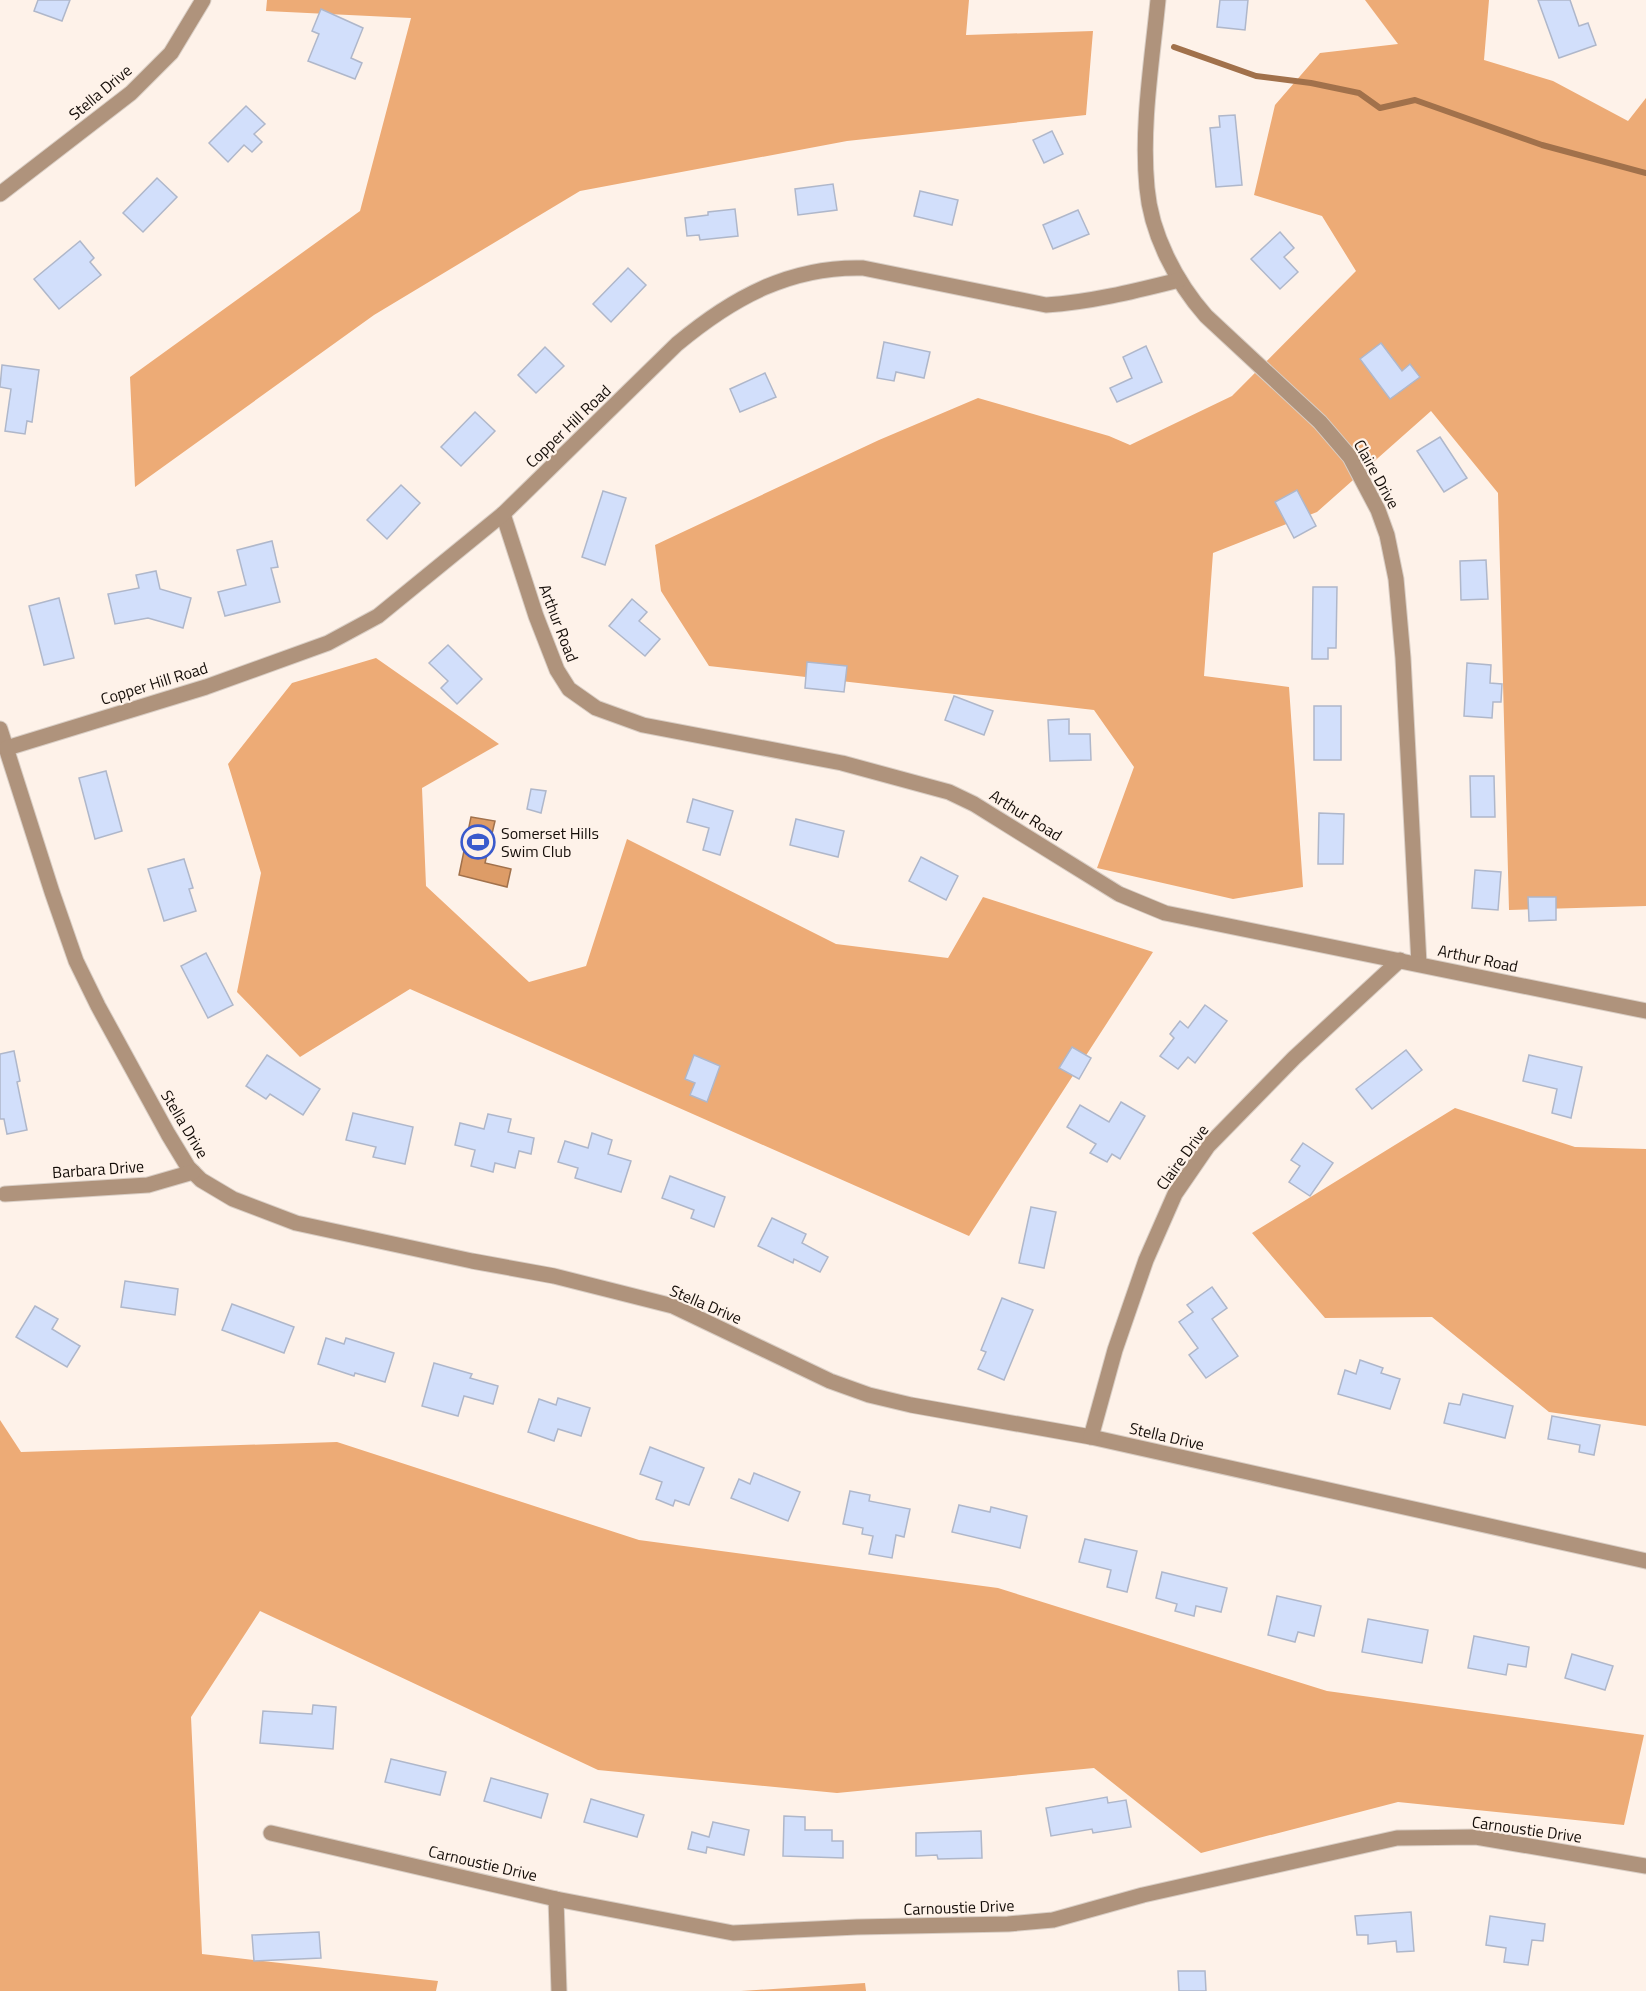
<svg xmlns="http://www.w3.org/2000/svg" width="1646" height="1991" font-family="'Titillium Web',sans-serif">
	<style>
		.forest { fill: #edab76 }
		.water { fill: #dd9c67; stroke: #a1714b; stroke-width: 1.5 }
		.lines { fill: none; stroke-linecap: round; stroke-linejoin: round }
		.stream { stroke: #a1714b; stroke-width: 6 }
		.building { fill: #d2dffb; stroke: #afb7ca; stroke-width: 1.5 }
		.minor-casing { stroke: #d9cec5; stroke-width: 17 }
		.minor { stroke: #af937c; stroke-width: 15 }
		.labels { text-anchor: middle; stroke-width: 4.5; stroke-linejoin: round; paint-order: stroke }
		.street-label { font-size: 16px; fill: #150e09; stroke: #fef2e9 }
		.poi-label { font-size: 16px; fill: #150e09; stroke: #fef2e9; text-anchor: start }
	</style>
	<rect width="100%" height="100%" fill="#fef2e9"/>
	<g class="forest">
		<path d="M267,0H969L966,35L1093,31L1086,115L847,141L580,191L374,315L135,487L130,377L360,211L411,18L266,11Z"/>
		<path d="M1365,0H1489L1484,60L1553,81L1628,121L1646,98V906L1509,910L1498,493L1431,411L1317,512L1213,553L1204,676L1289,687L1303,887L1233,899L1097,868L1134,767L1094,710L709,666L661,591L655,545L879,440L978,398L1109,436L1130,445L1232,396L1356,271L1322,216L1254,195L1275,105L1320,53L1398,44Z"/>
		<path d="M376,658L499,744L422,788L426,886L529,982L586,966L627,839L836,944L948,958L983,897L1153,952L969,1236L410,989L300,1057L237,992L261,873L228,764L292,683Z"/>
		<path d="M1455,1108L1575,1147L1646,1149V1426L1549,1412L1432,1317L1325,1318L1252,1233Z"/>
		<path d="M0,1420L21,1452L337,1442L639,1540L998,1588L1327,1691L1644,1735L1624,1825L1398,1802L1201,1853L1094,1768L837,1793L598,1770L260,1611L191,1717L202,1954L438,1981L436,1991H0Z"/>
		<path d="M865,1983L866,1991H741Z"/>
	</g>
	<path class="water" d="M471,817L495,821L485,863L511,869L507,887L459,875Z"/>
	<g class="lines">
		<path class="stream" d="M1174,47L1256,76L1311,83L1359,93L1380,108L1415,100L1542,145L1646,173"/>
	</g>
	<g class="building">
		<path d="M38,0H70L62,21L34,11Z"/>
		<path d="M1220,0H1248L1245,30L1217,27Z"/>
		<path d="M1538,0H1570L1579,26L1588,23L1596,45L1559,58Z"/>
		<path d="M321,9L363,28L351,58L362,63L355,79L308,61L319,34L312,31Z"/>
		<path d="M246,106L265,124L254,134L262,142L252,152L244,145L228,162L209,143Z"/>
		<path d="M1235,115L1242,185L1216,187L1210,128L1220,127L1219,116Z"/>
		<path d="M1052,131L1063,154L1044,163L1033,140Z"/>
		<path d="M157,178L177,197L143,232L123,213Z"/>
		<path d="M833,184L837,210L798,215L795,189Z"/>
		<path d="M920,191L958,200L952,225L914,216Z"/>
		<path d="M735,209L738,236L700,240L699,235L687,236L685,218L708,215V212Z"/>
		<path d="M1078,210L1089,234L1053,249L1043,225Z"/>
		<path d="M1280,232L1294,248L1284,257L1298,272L1280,289L1251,259Z"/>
		<path d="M80,241L94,258L90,262L101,275L59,309L34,279Z"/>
		<path d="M628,268L646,285L611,322L593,304Z"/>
		<path d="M884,342L930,352L924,378L896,372L894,381L877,378Z"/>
		<path d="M1381,343L1402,371L1410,364L1420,377L1390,399L1360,359Z"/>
		<path d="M1146,346L1162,382L1117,402L1110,388L1132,378L1123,357Z"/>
		<path d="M545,347L564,366L536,393L518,375Z"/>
		<path d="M2,365L39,370L32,422L27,421L25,434L5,431L11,389L0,387Z"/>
		<path d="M765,373L776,397L740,412L730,389Z"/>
		<path d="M475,412L495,431L461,466L441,447Z"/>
		<path d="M1440,437L1467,478L1444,492L1417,451Z"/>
		<path d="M401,485L420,503L387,539L367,520Z"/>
		<path d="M1297,490L1316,526L1294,538L1275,502Z"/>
		<path d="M603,491L626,498L605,565L582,557Z"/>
		<path d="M272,541L278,567L271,568L280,602L225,616L218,592L246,585L237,550Z"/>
		<path d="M1486,560L1488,599L1461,600L1460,561Z"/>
		<path d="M156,571L160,589L191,598L183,628L148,618L115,624L108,594L139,588L136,575Z"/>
		<path d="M1313,587H1337L1336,648H1328V659H1312Z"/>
		<path d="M59,598L74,658L44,665L29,606Z"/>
		<path d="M632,599L647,612L639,621L660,639L645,656L609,626Z"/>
		<path d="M448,645L482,679L457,704L441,688L448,681L429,663Z"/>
		<path d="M807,662L847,666L844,692L805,688Z"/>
		<path d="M1467,663L1491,665L1490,683L1502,684L1501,702H1493L1492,718L1464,716Z"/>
		<path d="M954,696L993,711L984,735L945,720Z"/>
		<rect x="1314" y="706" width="27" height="54"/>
		<path d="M1069,719V734H1090L1091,760L1050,761L1048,720Z"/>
		<path d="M106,771L122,831L95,839L79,778Z"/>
		<path d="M1470,776H1494L1495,817H1471Z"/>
		<path d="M531,789L546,791L541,813L527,809Z"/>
		<path d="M693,799L733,811L720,855L703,850L709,828L687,822Z"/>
		<path d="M1319,813L1344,814L1343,864H1318Z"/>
		<path d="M796,819L844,831L838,857L790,845Z"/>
		<path d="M921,857L958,876L946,900L909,881Z"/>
		<path d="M184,859L193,888L189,889L196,911L164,921L148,869Z"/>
		<path d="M1475,870L1501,872L1498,910L1472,908Z"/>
		<path d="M1528,897H1556V920L1529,921Z"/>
		<path d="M206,953L233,1005L208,1018L181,966Z"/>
		<path d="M1205,1005L1227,1021L1195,1063L1188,1057L1178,1069L1160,1056L1174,1038L1170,1034L1180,1021L1188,1028Z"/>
		<path d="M1072,1047L1091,1058L1079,1079L1059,1068Z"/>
		<path d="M1406,1050L1422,1070L1372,1109L1356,1089Z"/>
		<path d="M14,1051L20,1081L17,1082L27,1130L7,1134L4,1119H0V1054Z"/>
		<path d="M267,1055L320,1089L303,1115L270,1094L266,1099L246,1086Z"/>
		<path d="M694,1055L720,1066L707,1102L690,1095L695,1083L685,1079Z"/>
		<path d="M1529,1055L1582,1067L1571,1118L1552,1113L1557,1089L1523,1081Z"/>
		<path d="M1121,1102L1145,1116L1120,1159L1112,1154L1107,1162L1090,1153L1096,1144L1067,1127L1080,1105L1109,1122Z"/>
		<path d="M353,1113L413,1127L405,1164L373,1157L376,1147L346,1140Z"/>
		<path d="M488,1114L511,1119L508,1132L534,1138L531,1154L519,1151L515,1168L495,1163L493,1172L471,1166L475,1150L455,1145L460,1123L484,1129Z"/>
		<path d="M592,1133L612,1140L608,1154L631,1161L621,1192L575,1178L578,1168L558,1162L565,1141L588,1148Z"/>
		<path d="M1303,1143L1333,1163L1310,1196L1289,1182L1300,1166L1291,1160Z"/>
		<path d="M670,1176L725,1197L714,1227L691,1218L694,1210L662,1198Z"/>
		<path d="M1031,1207L1056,1212L1044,1268L1019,1263Z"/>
		<path d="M772,1218L806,1234L802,1243L828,1257L820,1272L794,1259L793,1263L758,1246Z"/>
		<path d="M125,1281L178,1289L175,1315L121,1307Z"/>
		<path d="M1212,1287L1227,1308L1212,1319L1238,1356L1206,1378L1189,1355L1198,1348L1179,1322L1193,1312L1187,1305Z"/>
		<path d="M1002,1298L1033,1310L1004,1380L978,1369L986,1352L981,1350Z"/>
		<path d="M232,1304L294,1327L284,1353L222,1330Z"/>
		<path d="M35,1306L58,1319L52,1329L80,1346L67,1367L16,1337Z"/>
		<path d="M326,1338L344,1344L346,1338L394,1353L385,1382L355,1373L354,1376L318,1364Z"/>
		<path d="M1360,1360L1383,1368L1381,1373L1400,1379L1390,1409L1338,1394L1345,1370L1356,1374Z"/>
		<path d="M434,1363L472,1374L470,1378L498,1386L493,1404L464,1396L458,1416L422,1406Z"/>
		<path d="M1463,1394L1513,1406L1505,1438L1444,1423L1449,1403L1460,1405Z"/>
		<path d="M558,1398L590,1408L581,1436L558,1429L554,1441L528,1432L539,1399L556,1405Z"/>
		<path d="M1552,1416L1600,1425L1594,1455L1579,1452L1580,1445L1548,1439Z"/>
		<path d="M650,1447L704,1468L689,1505L675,1500L673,1506L656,1499L662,1482L640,1474Z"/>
		<path d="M754,1473L800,1492L788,1521L731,1498L739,1479L750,1484Z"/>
		<path d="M850,1491L870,1495L869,1501L910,1509L904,1537L896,1535L892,1558L869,1554L873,1536L862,1534L863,1528L843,1524Z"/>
		<path d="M959,1505L990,1512L991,1507L1027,1516L1020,1548L952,1532Z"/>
		<path d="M1085,1539L1137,1551L1127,1592L1107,1587L1111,1570L1079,1562Z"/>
		<path d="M1162,1572L1227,1588L1221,1612L1196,1606L1194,1616L1175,1611L1177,1604L1156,1598Z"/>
		<path d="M1277,1596L1321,1606L1314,1636L1298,1632L1295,1642L1268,1635Z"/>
		<path d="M1368,1619L1428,1630L1422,1663L1362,1652Z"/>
		<path d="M1474,1636L1529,1647L1526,1667L1508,1664L1506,1675L1468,1668Z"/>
		<path d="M1572,1654L1613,1666L1605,1690L1565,1678Z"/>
		<path d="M313,1705L336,1707L333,1749L260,1743L263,1711L312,1714Z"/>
		<path d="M391,1759L446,1772L440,1795L385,1782Z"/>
		<path d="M491,1778L548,1794L541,1818L484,1801Z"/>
		<path d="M1107,1797L1108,1803L1126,1800L1131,1827L1093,1833L1092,1829L1051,1836L1046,1808Z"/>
		<path d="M591,1799L644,1815L637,1837L584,1822Z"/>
		<path d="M784,1816L805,1817V1830H832V1841H843V1858L783,1856Z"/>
		<path d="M713,1822L749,1830L744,1855L707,1847L706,1853L688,1849L692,1832L709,1837Z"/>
		<path d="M981,1831L982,1858L938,1859L937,1855L916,1856V1833Z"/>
		<path d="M1411,1912L1414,1951L1397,1952L1396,1941L1368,1944V1935H1357L1355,1916Z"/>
		<path d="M1490,1916L1545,1924L1543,1941L1532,1940L1528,1965L1504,1962L1506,1948L1486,1945Z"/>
		<path d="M319,1932L321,1958L254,1961L252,1935Z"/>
		<path d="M1178,1971H1205L1206,1991H1179Z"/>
	</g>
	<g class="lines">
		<g class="minor-casing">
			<g id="minor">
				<path d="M1158,0C1152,62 1141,126 1147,188C1151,234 1176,282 1206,316L1320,422L1350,457L1378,510L1387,535L1396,579L1403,658L1419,964"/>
				<path d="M0,194L131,93L171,53L203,0"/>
				<path d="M503,514L536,616L557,670L569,689L596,708L643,725L842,763L949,792L974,804L1119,894L1165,913L1646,1011"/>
				<path d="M0,729L52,892L76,961L98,1006L168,1134L188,1167L201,1180L233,1199L296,1223L472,1261L554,1276L673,1306L830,1381L869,1395L911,1405L1091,1437L1646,1561"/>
				<path d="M7,748L206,687L328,643L378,616L503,514L677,344C732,298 790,266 863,268L1046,305C1092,302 1135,291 1179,280"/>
				<path d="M5,1194L148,1185L193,1172"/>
				<path d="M1091,1437L1115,1350L1146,1260L1175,1194L1208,1146L1294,1058L1400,960"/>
				<path d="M271,1833L556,1899L733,1933L857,1927L1008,1924L1053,1920L1143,1895L1397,1838L1476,1837L1646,1866"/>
				<path d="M556,1899L559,1991"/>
			</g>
		</g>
		<use href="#minor" class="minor"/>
	</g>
	<defs>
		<g id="stadium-ring" transform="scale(1.725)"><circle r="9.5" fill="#fef2e9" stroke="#3a5acc" stroke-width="1.5"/><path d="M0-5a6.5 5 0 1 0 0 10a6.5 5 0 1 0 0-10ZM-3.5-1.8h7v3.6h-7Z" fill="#3a5acc"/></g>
	</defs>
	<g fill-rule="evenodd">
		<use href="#stadium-ring" x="478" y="842"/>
	</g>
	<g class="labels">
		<g class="street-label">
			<text transform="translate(100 92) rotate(-40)" y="6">Stella Drive</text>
			<text transform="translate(568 426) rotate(-44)" y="6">Copper Hill Road</text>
			<text transform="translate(1377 474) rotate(61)" y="6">Claire Drive</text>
			<text transform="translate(559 623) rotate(69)" y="6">Arthur Road</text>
			<text transform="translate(154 683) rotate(-17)" y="6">Copper Hill Road</text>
			<text transform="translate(1026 815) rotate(32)" y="6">Arthur Road</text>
			<text transform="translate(1478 958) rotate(12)" y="6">Arthur Road</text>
			<text transform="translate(185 1124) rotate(59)" y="6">Stella Drive</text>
			<text transform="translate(1182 1157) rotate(-54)" y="6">Claire Drive</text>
			<text transform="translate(98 1169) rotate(-4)" y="6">Barbara Drive</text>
			<text transform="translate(706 1304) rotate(23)" y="6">Stella Drive</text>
			<text transform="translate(1167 1436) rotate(13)" y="6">Stella Drive</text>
			<text transform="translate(1527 1829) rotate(8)" y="6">Carnoustie Drive</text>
			<text transform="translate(483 1863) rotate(13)" y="6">Carnoustie Drive</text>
			<text transform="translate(959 1907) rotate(-2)" y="6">Carnoustie Drive</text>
		</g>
		<g class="poi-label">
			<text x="501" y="839">Somerset Hills<tspan x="501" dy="18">Swim Club</tspan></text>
		</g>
	</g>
</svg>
